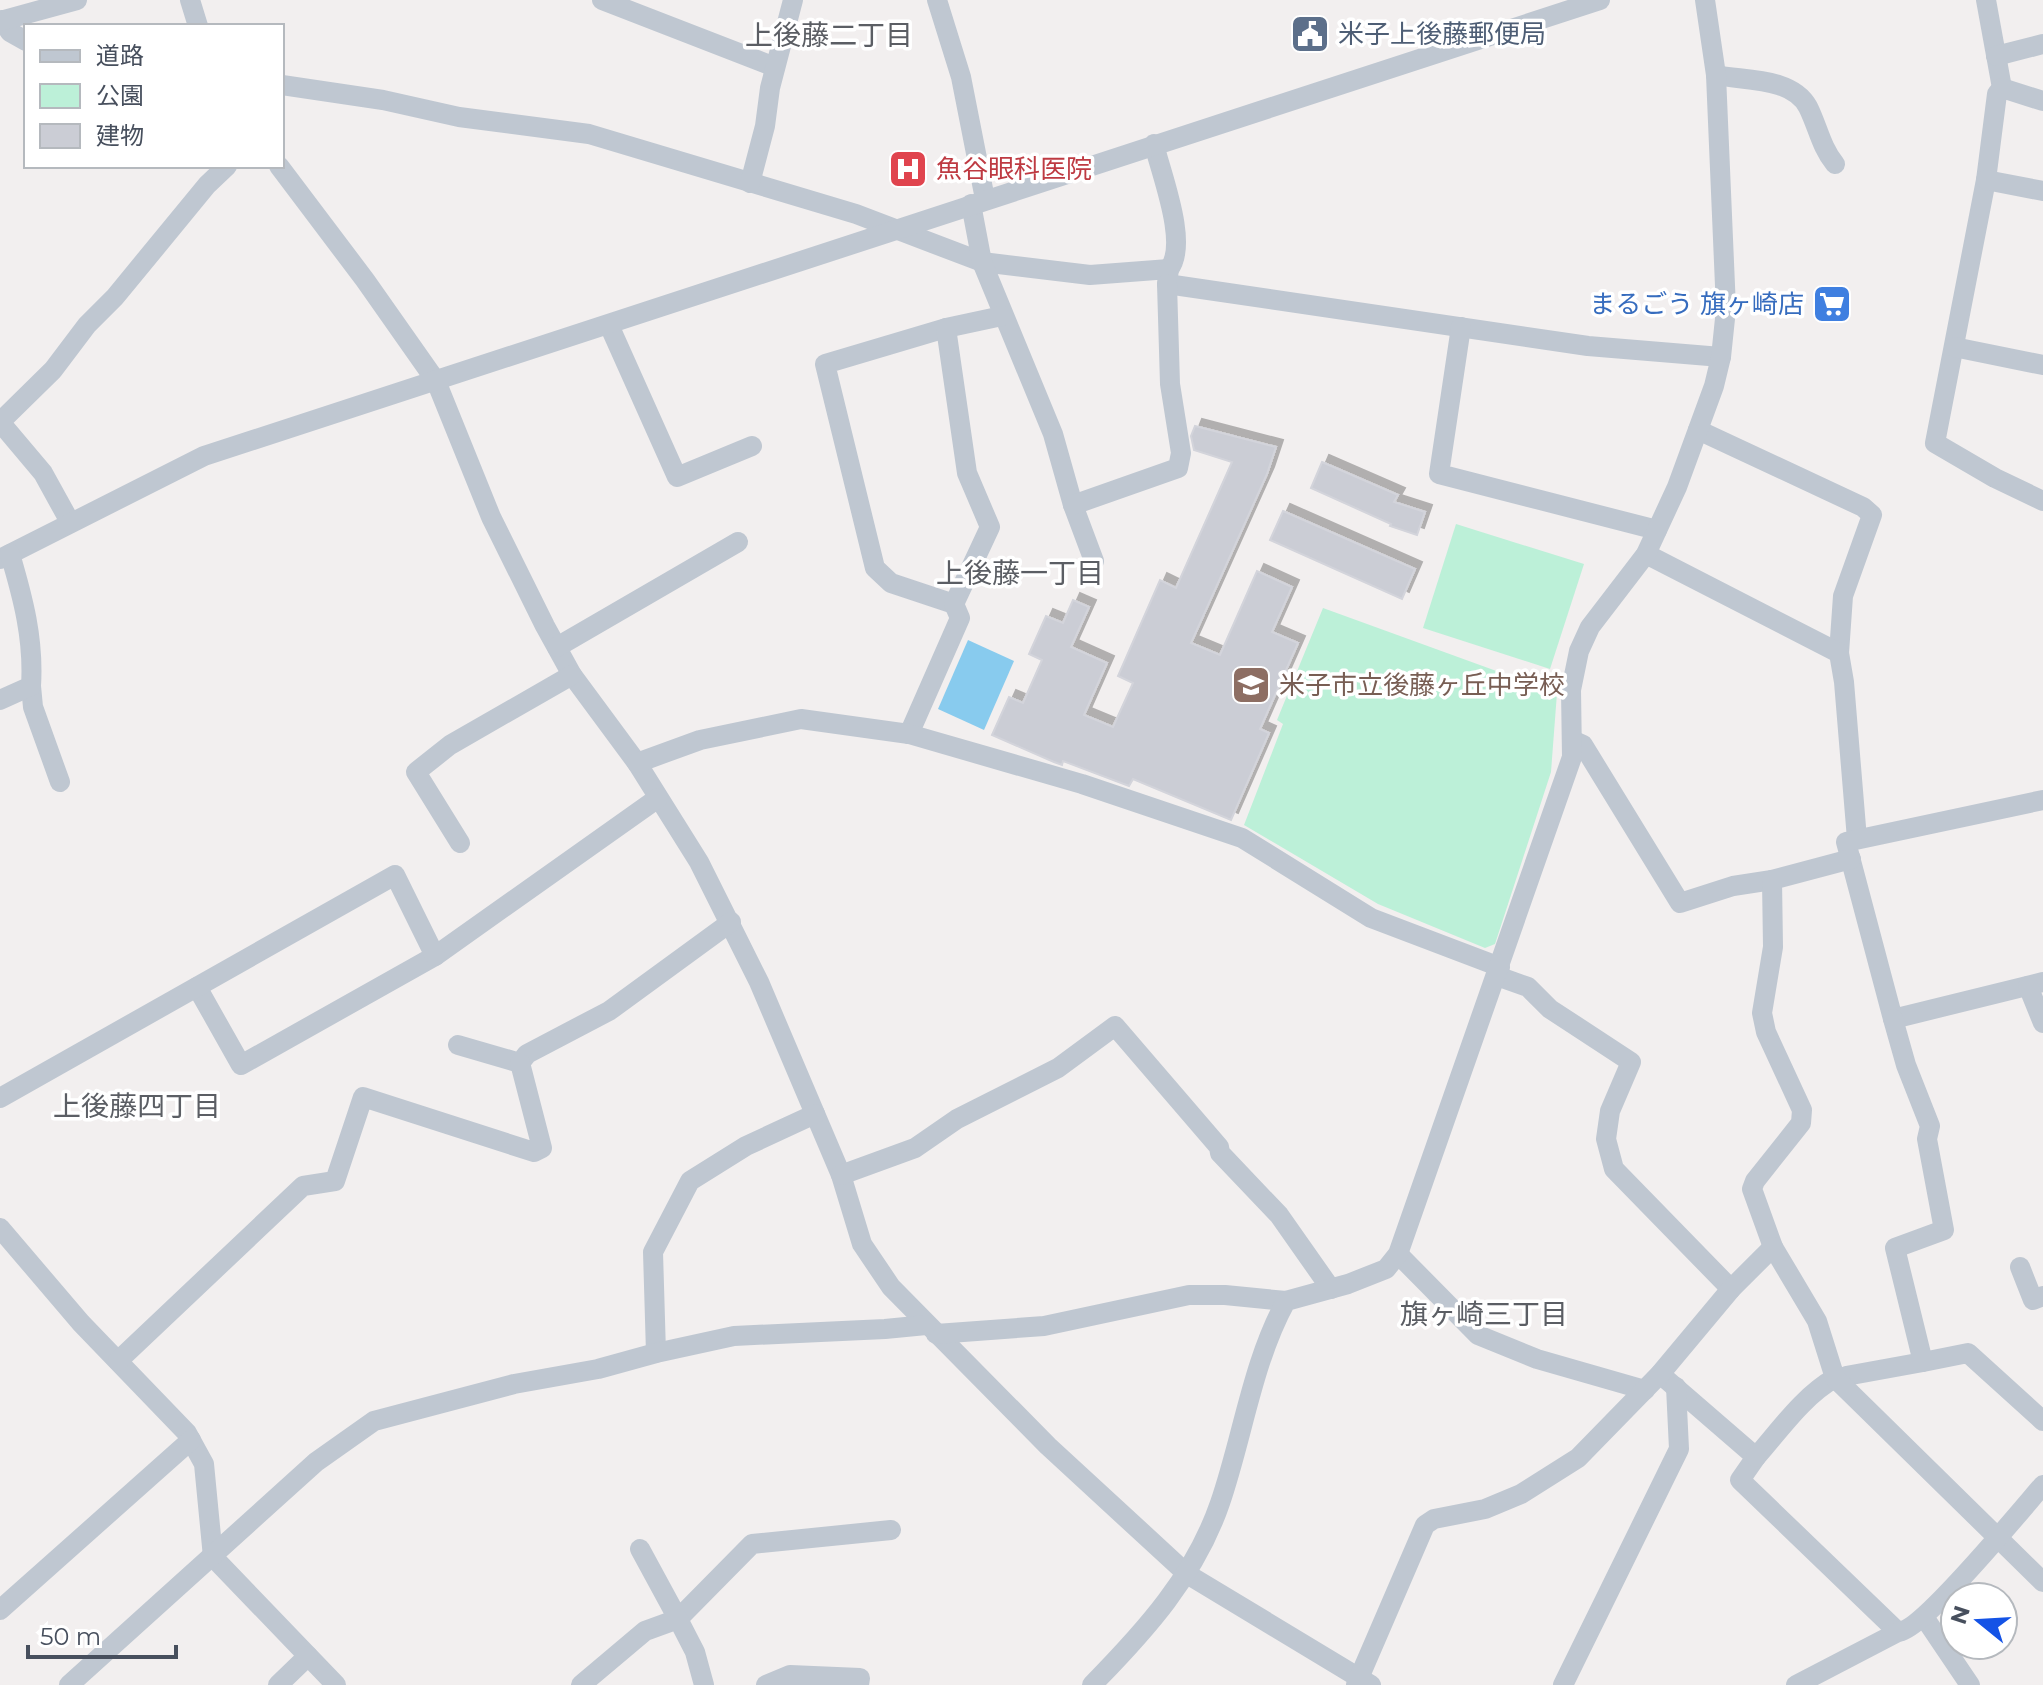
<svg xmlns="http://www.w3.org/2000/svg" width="2043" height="1685" font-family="Montserrat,'Noto Sans JP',sans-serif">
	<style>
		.green { fill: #bcf0d8 }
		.water { fill: #88cbee }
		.building { fill: #cbcdd5; stroke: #d3d4db; stroke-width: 2; filter: url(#shadow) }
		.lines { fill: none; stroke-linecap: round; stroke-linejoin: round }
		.minor { stroke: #bfc7d1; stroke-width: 20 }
		.labels { text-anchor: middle; stroke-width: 7; stroke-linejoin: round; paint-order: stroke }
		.service-label { font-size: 26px; fill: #4e5e75; stroke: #fff; text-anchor: start }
		.health-label { font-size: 26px; fill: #be3a42; stroke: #fff; text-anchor: start }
		.shop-label { font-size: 26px; fill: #366cbe; stroke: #fff; text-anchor: end }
		.education-label { font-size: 26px; fill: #785e54; stroke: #fff; text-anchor: start }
		.neighbourhood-label { font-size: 28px; fill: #5b5e64; stroke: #fff }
	</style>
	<defs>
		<filter id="shadow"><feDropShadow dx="7" dy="-7" stdDeviation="0" flood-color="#0004"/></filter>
	</defs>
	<rect width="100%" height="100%" fill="#f2efef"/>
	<g class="green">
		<path d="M1456,524L1584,564L1550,669L1423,628Z"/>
		<path d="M1323,608L1557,693L1551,772L1495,944L1485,948L1378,904L1244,825L1283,724L1277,720Z"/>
	</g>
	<path class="water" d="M968,640L1014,661L984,730L938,709Z"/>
	<g class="building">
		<path d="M1195,426L1276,447L1267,474L1191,643L1220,655L1257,571L1292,587L1272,632L1298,643L1260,729L1269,733L1231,820L1133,779L1129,786L1063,761L1062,765L1054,762L992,735L1009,697L1023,703L1042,660L1029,654L1046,616L1063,623L1073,600L1089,607L1071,647L1107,663L1084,715L1113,727L1133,683L1118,676L1160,580L1176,588L1232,462L1194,450L1191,436Z"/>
		<path d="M1322,462L1398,495L1394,502L1425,512L1417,535L1390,526L1391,524L1311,488Z"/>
		<path d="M1283,511L1415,569L1402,599L1270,540Z"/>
	</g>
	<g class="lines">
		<g class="minor">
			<path d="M190,0L198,26"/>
			<path d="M602,0L775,67"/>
			<path d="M937,0L961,77L985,199"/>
			<path d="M1986,0L2002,88"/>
			<path d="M2,20L10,32L26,41"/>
			<path d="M0,21L77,0"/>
			<path d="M1996,56L2043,44"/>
			<path d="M1716,75C1745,81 1792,77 1808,107C1818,127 1821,147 1835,164"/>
			<path d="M282,85L383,100L459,117L589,134L856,214L982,262L1090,275L1169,269L1167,284L1588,346L1721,357"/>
			<path d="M2043,101L2002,88L1997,94L1986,180L1935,443L1995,478L2043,501"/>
			<path d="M1154,144C1161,174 1189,244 1169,269"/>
			<path d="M279,166L365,280L436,381L491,517L545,626L572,675L637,763L699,862L759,982L841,1175L862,1244L891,1287L1048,1446L1187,1574L1371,1685"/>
			<path d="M1986,180L2043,191"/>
			<path d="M750,183L765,126L770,88L793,0"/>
			<path d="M971,204L982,262L1053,434L1073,505L1094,561"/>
			<path d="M609,325L677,477L752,446"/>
			<path d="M1461,327L1439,474L1657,530"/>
			<path d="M1954,347L2043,365"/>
			<path d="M1698,430L1863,507L1872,515L1843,596L1839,653"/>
			<path d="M1073,505L1178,468L1181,453L1170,384L1167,284"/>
			<path d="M70,522L43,473L0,422L53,370L87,325L115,297L207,185L227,166"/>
			<path d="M1646,554L1839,653L1844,682L1857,839"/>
			<path d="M0,559L204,456L1600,0"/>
			<path d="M954,604L891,583L875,568L825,364L946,328L1002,316"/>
			<path d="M557,647L738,542"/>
			<path d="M31,686L33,707L60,782"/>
			<path d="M0,700L31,686C34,639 23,598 10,554"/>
			<path d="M909,734L960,618L954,604L990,527L967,473L946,328"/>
			<path d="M1574,741L1583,745L1680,903L1733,886L1772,880"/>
			<path d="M637,763L700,740L801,719L909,734L1082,784L1242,838L1371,918L1500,967"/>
			<path d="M2043,800L1846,842L1893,1019L2043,982"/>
			<path d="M460,843L416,772L450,745L572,675"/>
			<path d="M1497,976L1528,987L1550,1009L1631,1062L1610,1111L1606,1139L1614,1169L1731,1289"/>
			<path d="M2028,986L2043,1023"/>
			<path d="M197,987L241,1065L435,956L658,798"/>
			<path d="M458,1045L520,1063L527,1054L609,1011L731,922"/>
			<path d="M0,1098L395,875L435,956"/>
			<path d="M841,1175L915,1148L957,1119L1058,1068L1115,1026L1219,1147L1220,1153L1279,1215L1331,1289"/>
			<path d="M0,1228L81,1323L187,1433L204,1464L213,1557L336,1685"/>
			<path d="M1773,1247L1752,1189L1755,1181L1801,1123L1802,1110L1766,1032L1762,1013L1773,947L1772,880L1851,859"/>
			<path d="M1398,1254L1478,1335L1537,1359L1645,1390"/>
			<path d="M2020,1267L2033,1300L2043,1296"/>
			<path d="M936,1334L1044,1326L1189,1295H1225L1286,1301"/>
			<path d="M656,1353L653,1252L690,1181L746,1146L815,1114"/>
			<path d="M118,1361L303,1186L335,1181L363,1097L534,1152L542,1148L520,1063"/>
			<path d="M1923,1362L1968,1353L2043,1421"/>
			<path d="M1660,1374L1756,1457L1740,1480L1898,1632"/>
			<path d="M1840,1383L1846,1376L1923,1362L1895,1248L1944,1230L1927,1139L1930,1126L1906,1065L1893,1019"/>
			<path d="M1756,1457C1779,1431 1804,1395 1835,1378"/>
			<path d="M640,1549L678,1619L752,1544L891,1530"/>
			<path d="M0,1610L191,1440"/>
			<path d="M1924,1617L1970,1685"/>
			<path d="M69,1685L316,1462L374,1421L514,1384L598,1369L656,1353L734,1336L885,1329L926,1325"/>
			<path d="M278,1685L308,1656"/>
			<path d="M581,1685L645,1631L678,1619L695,1652L704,1685"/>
			<path d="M766,1685L790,1675L860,1678L859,1685"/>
			<path d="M1092,1685C1145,1631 1195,1576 1220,1503C1243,1436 1252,1363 1286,1301L1348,1284L1386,1269L1398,1254L1572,757L1571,690L1579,651L1590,627L1646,554L1677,487L1714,386L1721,357L1726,309L1716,75L1705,0"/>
			<path d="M1356,1685L1425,1525L1434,1519L1485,1509L1521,1494L1578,1458L1660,1374L1731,1289L1773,1247L1817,1321L1835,1378L2043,1582"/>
			<path d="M1563,1685L1679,1449L1676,1387"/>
			<path d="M1796,1685L1898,1632C1922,1631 2022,1509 2043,1485"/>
		</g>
	</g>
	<defs>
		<g id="civic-square" transform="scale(2)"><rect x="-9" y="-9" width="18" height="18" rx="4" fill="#5c6f8a" stroke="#fff"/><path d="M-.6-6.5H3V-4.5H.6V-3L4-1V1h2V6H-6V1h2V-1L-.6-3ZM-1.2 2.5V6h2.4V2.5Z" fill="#fff"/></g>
		<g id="hospital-square" transform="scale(2)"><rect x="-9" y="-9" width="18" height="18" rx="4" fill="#e0444e" stroke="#fff"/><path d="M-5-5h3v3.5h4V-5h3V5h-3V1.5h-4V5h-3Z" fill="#fff"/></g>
		<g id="supermarket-square" transform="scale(2)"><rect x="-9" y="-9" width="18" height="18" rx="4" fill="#3f7fe0" stroke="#fff"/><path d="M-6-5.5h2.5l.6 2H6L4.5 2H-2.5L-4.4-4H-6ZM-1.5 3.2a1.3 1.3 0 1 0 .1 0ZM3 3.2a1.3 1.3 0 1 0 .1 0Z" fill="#fff"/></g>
		<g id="school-square" transform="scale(2)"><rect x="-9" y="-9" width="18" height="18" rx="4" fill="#8d6e63" stroke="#fff"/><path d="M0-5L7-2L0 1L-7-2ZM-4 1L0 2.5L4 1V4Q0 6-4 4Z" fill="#fff"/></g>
	</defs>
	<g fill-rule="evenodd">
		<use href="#civic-square" x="1310" y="34"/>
		<use href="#hospital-square" x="908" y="169"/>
		<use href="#supermarket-square" x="1832" y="304"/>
		<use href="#school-square" x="1251" y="685"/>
	</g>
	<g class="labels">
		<g class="service-label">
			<text x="1338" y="43">米子上後藤郵便局</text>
		</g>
		<g class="health-label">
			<text x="936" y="178">魚谷眼科医院</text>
		</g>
		<g class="shop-label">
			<text x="1804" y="313">まるごう 旗ヶ崎店</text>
		</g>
		<g class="education-label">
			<text x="1279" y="694">米子市立後藤ヶ丘中学校</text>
		</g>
		<g class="neighbourhood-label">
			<text x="829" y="45">上後藤二丁目</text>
			<text x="1020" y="583">上後藤一丁目</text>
			<text x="137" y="1116">上後藤四丁目</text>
			<text x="1484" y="1324">旗ヶ崎三丁目</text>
		</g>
	</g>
	<rect x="24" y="24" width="260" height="144" fill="#ffffff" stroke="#b5b9be" stroke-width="2"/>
	<rect x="40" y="50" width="40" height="12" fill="#bfc7d1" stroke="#b5b9be" stroke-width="2"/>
	<text x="96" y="64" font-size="24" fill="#474f5d">道路</text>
	<rect x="40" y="84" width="40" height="24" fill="#bcf0d8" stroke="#b5b9be" stroke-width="2"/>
	<text x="96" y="104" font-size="24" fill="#474f5d">公園</text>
	<rect x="40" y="124" width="40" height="24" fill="#cbcdd5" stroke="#b5b9be" stroke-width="2"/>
	<text x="96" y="144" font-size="24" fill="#474f5d">建物</text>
	<g transform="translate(1979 1621) rotate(288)"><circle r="38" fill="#ffffff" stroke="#b5b9be" stroke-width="2"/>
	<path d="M0-6L14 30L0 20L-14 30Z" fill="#1453e6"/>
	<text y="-12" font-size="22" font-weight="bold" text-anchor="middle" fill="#474f5d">N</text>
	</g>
	<path d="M28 1645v12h148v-12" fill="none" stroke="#474f5d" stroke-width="4"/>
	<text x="40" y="1645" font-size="24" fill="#474f5d" stroke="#ffffff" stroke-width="6" paint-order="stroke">50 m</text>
</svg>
